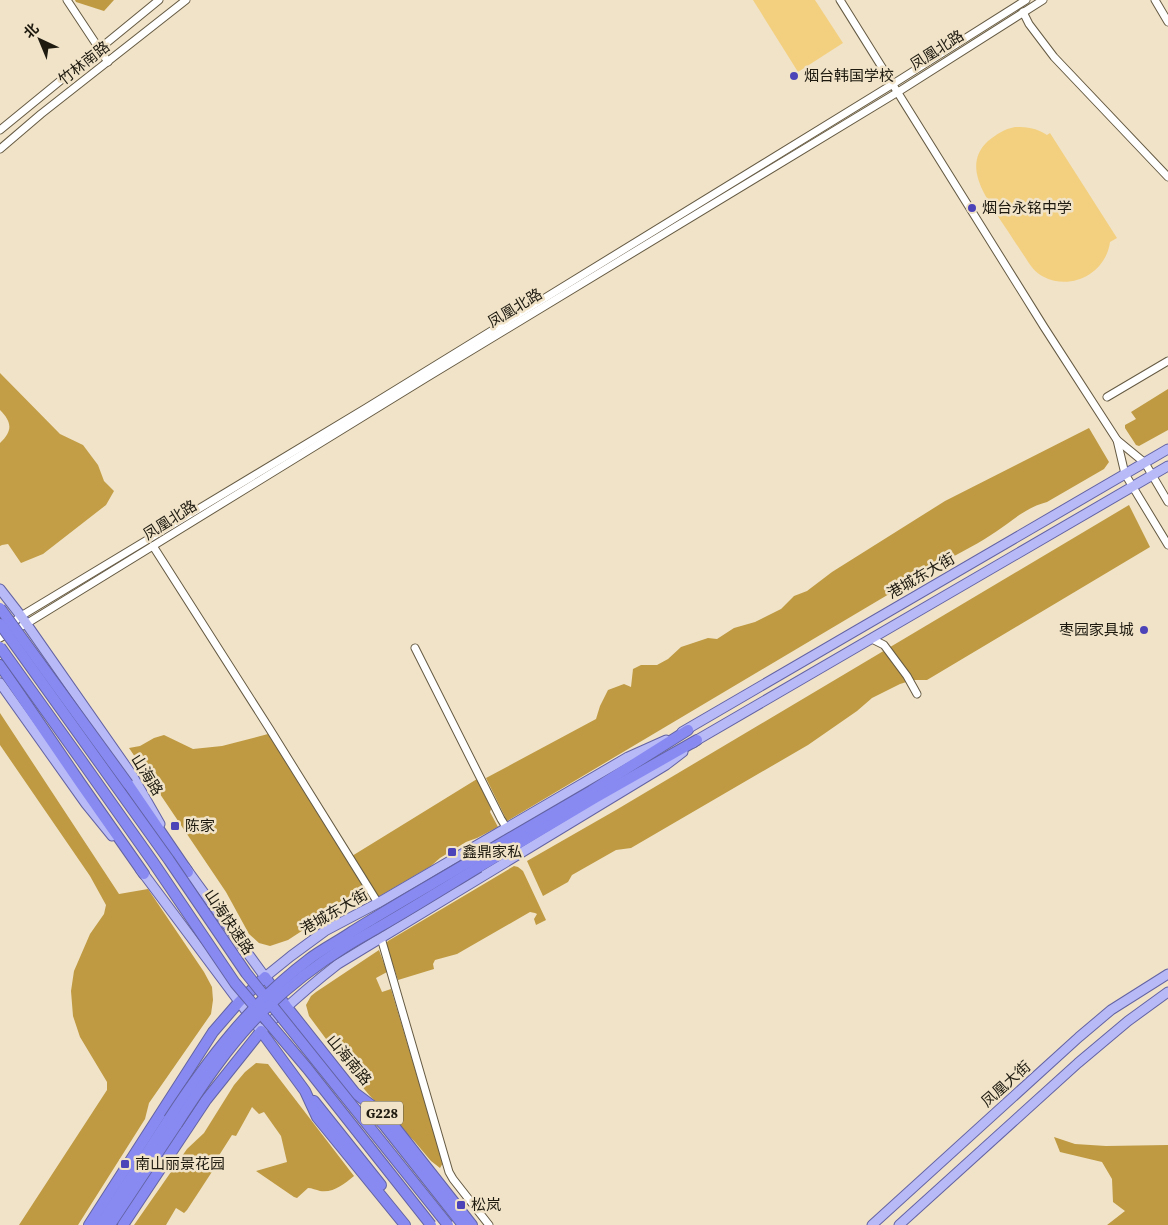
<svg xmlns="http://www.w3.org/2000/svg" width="1168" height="1225" font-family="'Source Serif 4','Noto Sans SC',serif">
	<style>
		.green { fill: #f3d080 }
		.forest { fill: #bf9a42 }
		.water { fill: #c39e46 }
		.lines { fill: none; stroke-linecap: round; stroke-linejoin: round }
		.minor-casing { stroke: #655a43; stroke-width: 9 }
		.major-casing { stroke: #6363a3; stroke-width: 11 }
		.highway-casing { stroke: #6363a3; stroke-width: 12 }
		.minor { stroke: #fff; stroke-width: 7 }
		.major { stroke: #b8b9f7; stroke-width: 9 }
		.highway { stroke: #888af2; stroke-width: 10 }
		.highway-bridge-casing { stroke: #6363a3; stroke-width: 12; stroke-linecap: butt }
		.highway-bridge { stroke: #888af2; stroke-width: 10 }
		.poi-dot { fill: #4c43b9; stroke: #f0e3c8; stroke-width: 2 }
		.labels { text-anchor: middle; stroke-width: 5; stroke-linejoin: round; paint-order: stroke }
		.shield { fill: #f0e3c8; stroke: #5d5647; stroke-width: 1 }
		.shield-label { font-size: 14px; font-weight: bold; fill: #1e1a10 }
		.street-label { font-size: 15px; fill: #1e1a10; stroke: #f0e3c8 }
		.poi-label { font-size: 15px; fill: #1e1a10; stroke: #f0e3c8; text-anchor: start }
	</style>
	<rect width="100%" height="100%" fill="#f0e3c8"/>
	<g class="green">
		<path d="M753,0H815L843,43L798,72Z"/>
		<path d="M1015,127C1027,127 1037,128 1047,135L1050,133L1117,238L1110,242C1106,273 1072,291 1044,277C1035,273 1030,265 1025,257C1016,244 1008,231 999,218C985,195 962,165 988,141C997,134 1004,129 1015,127Z"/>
	</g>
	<g class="forest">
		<path d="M75,0H114L104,11L76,2Z"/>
		<path d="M1168,389V430L1139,446L1136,445L1125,428V425L1136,419L1131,412Z"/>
		<path d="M1089,428L1109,462L1104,469L1047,502C1025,508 1015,519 997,531C980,543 961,552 943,562L507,821L486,778L596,719L600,706L608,690L624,684L631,687L633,669L641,665H657L668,659L681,647L708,638L717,639L734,628L755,622L781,609L794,596L807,591L832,572L945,501Z"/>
		<path d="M1129,505L1150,547L927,680H913L900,684L872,698L857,711L808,745L631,848L616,850L572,875L568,882L543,896L527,861L616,810Z"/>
		<path d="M0,713L119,894L148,889L204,972L212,987L213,1000L211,1014L149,1103L145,1119L78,1225H19L107,1090V1082L80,1037L73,1016L71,991L74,971L90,934L104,914L106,905L90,876L0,745Z"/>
		<path d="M268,734L367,893L340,906L288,940L270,946L259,943L249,934L226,892L129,748L140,746L154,738L164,735L193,749L222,746Z"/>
		<path d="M477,779L491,809L490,812L498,827L477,838L466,842L440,858L431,866L378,897L352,856Z"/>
		<path d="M514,866L518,867L523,871L546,920L536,925L534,919L537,914L535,913L530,912L457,954L435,960L433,964L434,969L398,980L386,944L388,941Z"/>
		<path d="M379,950L387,972L376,978L382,992L391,989L443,1163L440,1168L431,1161L415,1142L370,1096L355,1078L309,1016L306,1005L311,996L316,992Z"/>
		<path d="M256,1063L268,1064L354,1176C344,1184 334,1193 320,1191C316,1190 312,1188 308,1188L297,1198L294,1197L256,1171L287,1162L281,1136L264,1112L259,1114L252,1107L236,1136L232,1135L218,1157L219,1161L187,1210L184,1213L176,1208L166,1225H134L187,1149L204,1133L234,1085L245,1072Z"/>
		<path d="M1054,1137L1075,1144L1106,1146L1168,1145V1225H1107L1125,1211L1113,1202L1112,1179L1102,1162L1060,1152Z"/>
	</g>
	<path class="water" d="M0,373L60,434L83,445L98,465L104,481L114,491L106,505L43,554L21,563L8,544L2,545L0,546V443C13,431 12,422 0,410Z"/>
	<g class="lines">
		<g class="minor-casing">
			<g id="minor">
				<path d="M67,0L108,62"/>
				<path d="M840,0L1044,327L1117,440L1125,474L1168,545"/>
				<path d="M1155,0L1168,22"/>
				<path d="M1023,12L1029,24L1054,57L1168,177"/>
				<path d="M0,130L159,0"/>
				<path d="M0,149L41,114L186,0"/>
				<path d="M1107,397L1168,361"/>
				<path d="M1117,440L1145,463L1168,502"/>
				<path d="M153,546L269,728L378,903"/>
				<path d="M9,626L21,616L366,408L893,84L1026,0"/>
				<path d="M0,638L26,624L426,378L898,92L1043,0"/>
				<path d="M872,639L884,645L907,676L917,694"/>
				<path d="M415,648L501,819L506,827"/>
				<path d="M381,938L449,1172L453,1179L489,1225"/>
			</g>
		</g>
		<g class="major-casing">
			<g id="major">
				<path d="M0,589L21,616L132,775L160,824"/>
				<path d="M0,683L86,804L112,836"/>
				<path d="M682,732L1168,449"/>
				<path d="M693,743L697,740L1168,466"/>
				<path d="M185,867L265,977L291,956L325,931L378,903L628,757L666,740"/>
				<path d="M140,869L261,1031C286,1007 311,985 338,964L666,765L683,752"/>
				<path d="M872,1225L1079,1037L1111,1010L1168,974"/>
				<path d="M899,1225L1078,1063L1128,1021L1168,992"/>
			</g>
		</g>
		<g class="highway-casing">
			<g id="highway">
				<path d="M0,665L81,784L144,874"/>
				<path d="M128,784L188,872"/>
				<path d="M474,859L591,791L688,730"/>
				<path d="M479,867L595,798L697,740"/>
				<path d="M314,1101L381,1185"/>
				<path d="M369,1109L384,1125L463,1225"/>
				<path d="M89,1225L213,1032L239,1002L265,977L286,1006L355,1093L387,1117L472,1225"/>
				<path d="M100,1225L169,1119"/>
				<path d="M110,1225L177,1124"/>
				<path d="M123,1225L206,1100L261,1031L305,1091L317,1117L405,1225"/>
			</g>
		</g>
		<use href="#minor" class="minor"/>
		<use href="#major" class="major"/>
		<use href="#highway" class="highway"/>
		<g class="highway-bridge-casing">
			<g id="highway-bridge">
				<path d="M0,608L128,784"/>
				<path d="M0,624L169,860L246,973L448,1225"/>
				<path d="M0,647L81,760L153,862L235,983L307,1068L431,1225"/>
				<path d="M169,1119C208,1059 251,1003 308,960C322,949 339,941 353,931C393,906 434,883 474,859"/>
				<path d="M177,1124C203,1084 230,1043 264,1010C289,986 316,965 345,947C357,939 369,933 381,926C414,907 446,887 479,867"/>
			</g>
		</g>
		<use href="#highway-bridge" class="highway-bridge"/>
	</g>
	<g class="poi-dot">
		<circle cx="794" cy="76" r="5"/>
		<circle cx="972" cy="208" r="5"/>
		<circle cx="1144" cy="630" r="5"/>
		<rect x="170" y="821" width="10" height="10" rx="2.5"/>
		<rect x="447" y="847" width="10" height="10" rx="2.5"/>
		<rect x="120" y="1159" width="10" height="10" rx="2.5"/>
		<rect x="456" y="1200" width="10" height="10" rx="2.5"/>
	</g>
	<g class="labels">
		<rect class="shield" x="361" y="1101.5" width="42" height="23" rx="4"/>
		<g class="shield-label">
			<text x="382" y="1118">G228</text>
		</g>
		<g class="street-label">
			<text transform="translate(937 50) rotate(-32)" y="5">凤凰北路</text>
			<text transform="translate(84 63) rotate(-38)" y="5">竹林南路</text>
			<text transform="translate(515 308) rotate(-31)" y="5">凤凰北路</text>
			<text transform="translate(170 520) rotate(-32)" y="5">凤凰北路</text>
			<text transform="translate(921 576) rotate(-30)" y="5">港城东大街</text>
			<text transform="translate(147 775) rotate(58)" y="5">山海路</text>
			<text transform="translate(334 912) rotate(-30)" y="5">港城东大街</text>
			<text transform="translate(229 922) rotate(56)" y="5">山海快速路</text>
			<text transform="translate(349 1060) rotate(50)" y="5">山海南路</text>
			<text transform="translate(1006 1084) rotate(-42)" y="5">凤凰大街</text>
		</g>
		<g class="poi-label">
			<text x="804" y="81">烟台韩国学校</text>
			<text x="982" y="213">烟台永铭中学</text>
			<text x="1134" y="635" text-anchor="end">枣园家具城</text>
			<text x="185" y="831">陈家</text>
			<text x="462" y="857">鑫鼎家私</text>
			<text x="135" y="1169">南山丽景花园</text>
			<text x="471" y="1210">松岚</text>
		</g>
	</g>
	<g transform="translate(40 40) rotate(316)" stroke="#f0e3c8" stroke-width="4" paint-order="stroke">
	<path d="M0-4L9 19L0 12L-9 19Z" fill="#1e1a10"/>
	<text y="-8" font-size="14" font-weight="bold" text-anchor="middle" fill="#1e1a10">北</text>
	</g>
</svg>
